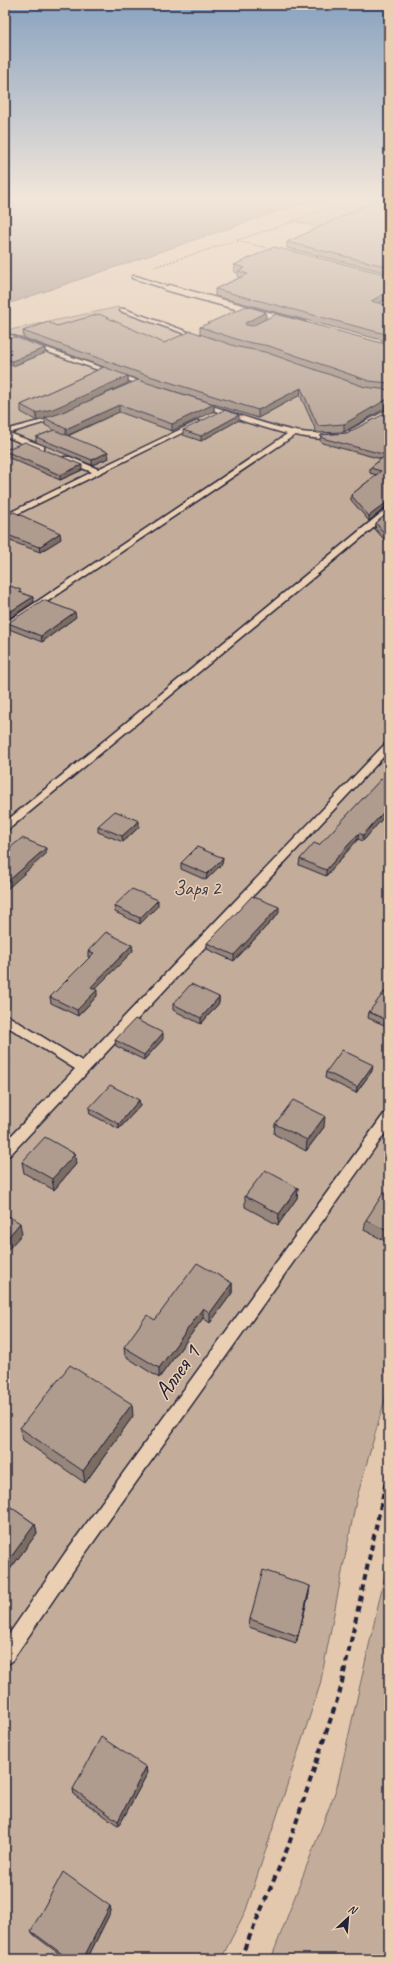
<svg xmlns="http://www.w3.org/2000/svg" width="394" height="1964" font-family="Caveat,sans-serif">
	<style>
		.green { fill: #c3ad9a; stroke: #72686a }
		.water { fill: #9c8a82; stroke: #6b6066 }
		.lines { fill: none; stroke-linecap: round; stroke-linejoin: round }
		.lane-casing { stroke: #22223b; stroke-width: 3 }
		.street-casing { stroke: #22223b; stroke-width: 3 }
		.path-far1 { stroke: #22223b; stroke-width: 1; stroke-dasharray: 2 1.5; stroke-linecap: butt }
		.path { stroke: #22223b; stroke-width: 4; stroke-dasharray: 6 4.5; stroke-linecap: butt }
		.lane { fill: #ebcfb2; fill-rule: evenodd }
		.street { fill: #ebcfb2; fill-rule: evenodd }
		.wall { fill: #97867b; stroke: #22223b; fill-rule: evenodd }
		.shaded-wall { fill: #7b6d64; stroke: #22223b }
		.building { fill: #b09c8f; stroke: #22223b }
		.labels { text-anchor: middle; stroke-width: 3; stroke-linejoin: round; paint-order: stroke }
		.park-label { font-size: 20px; fill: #423e4e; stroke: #ebcfb2 }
		.near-street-label { font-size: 24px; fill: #22223b; stroke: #ebcfb2 }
	</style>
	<rect width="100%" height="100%" fill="#e3c8ad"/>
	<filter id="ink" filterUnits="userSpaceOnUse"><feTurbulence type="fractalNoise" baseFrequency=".025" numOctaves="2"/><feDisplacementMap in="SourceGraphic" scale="8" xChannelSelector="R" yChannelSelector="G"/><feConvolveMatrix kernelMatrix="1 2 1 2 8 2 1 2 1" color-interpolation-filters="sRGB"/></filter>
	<g filter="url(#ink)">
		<g class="green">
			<path d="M359,196H389V242L292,221Z"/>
			<path d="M119,307L242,350L389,391V1385L356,1501L320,1685L246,1910L221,1959H5V331Z"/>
			<path d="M389,1557V1959H271L337,1787Z"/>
		</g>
		<path class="water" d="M5,196H323L5,305Z"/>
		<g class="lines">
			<g class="lane-casing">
				<g id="lane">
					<path d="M132,276H136L172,288L167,289L132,278Z"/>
					<path d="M120,309H124L205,338L200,339L120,311Z"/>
					<path d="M8,334L150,385L151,386L146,387L6,337L5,336Z"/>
					<path d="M196,402H200C234,413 267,426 301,432C310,434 335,432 341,436C332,442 305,437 295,435L5,630V623L287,434L246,422L196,404Z"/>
					<path d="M389,409V414L356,431L350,430Z"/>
					<path d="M58,416L63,417L9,433L44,446V450H38L5,436V430Z"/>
					<path d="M198,421L201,423L200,424L5,520V515L92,472L64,461V457H70L98,469Z"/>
					<path d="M386,509H389V515L9,829L5,830V822Z"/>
					<path d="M389,742V751L10,1155L5,1156V1142L75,1069L5,1025V1014L82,1061L386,743Z"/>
					<path d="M389,1113V1128L77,1565L11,1662L5,1665V1640L65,1553L384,1114Z"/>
				</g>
			</g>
			<g class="street-casing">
				<path id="street" d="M169,285L305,322L307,324L301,327L165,290L164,288Z"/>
			</g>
			<g class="path-far1">
				<path d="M237,241L268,248"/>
				<path d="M154,267L293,222"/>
			</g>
			<path class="path" d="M240,1959L288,1847L340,1691L389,1468"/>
			<use href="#lane" class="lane"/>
			<use href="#street" class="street"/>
		</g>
		<g class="wall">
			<path d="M389,198V273L287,248V242Z"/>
			<path d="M234,265L389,275V298L379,303L389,306V342L215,296V289L239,278H238V273L234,272Z"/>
			<path d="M266,319L389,345V406L344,432L317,433L300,395L258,418L160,387L214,404V411L172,431L119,412L68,436L109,458L92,465L36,442V437L54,430L45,425V419L37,421L21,412V405L104,367L24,338L23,331L57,326L164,343L200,334V327ZM128,376L139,380L78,406L128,383Z"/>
			<path d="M5,336L45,348V353L13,366L5,363Z"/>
			<path d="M389,412V508H385L369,521L351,500V495L376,475L370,473V468L381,459L322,443L320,440L321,435L347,433Z"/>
			<path d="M239,420L201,441L183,435V430Z"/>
			<path d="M5,450L82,470L60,480L5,456Z"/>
			<path d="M389,512V545L375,529L376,523Z"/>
			<path d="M5,516L61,539L40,552L5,539Z"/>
			<path d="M76,617L42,642L9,629L8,623Z"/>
			<path d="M389,782V811L363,841L358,839L326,876L299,865L300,859L319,845Z"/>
			<path d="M98,826L139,827L123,842L98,832Z"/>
			<path d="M223,858L222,864L206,880L181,869V863Z"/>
			<path d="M114,906H158L140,924L115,912Z"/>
			<path d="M279,913L234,961L207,949V943Z"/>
			<path d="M88,951H133L95,989L97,996L78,1016L51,1003L50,997L90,957H88Z"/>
			<path d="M389,994V1027L368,1018L369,1012Z"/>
			<path d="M219,997V1003L201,1024L173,1010V1004Z"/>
			<path d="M163,1039L144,1060L116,1046L115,1040Z"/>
			<path d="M372,1071L356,1093L325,1078L326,1072Z"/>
			<path d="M139,1100L140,1106L119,1129L90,1114L89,1108Z"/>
			<path d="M275,1124L324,1127L306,1151L274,1134Z"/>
			<path d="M75,1154L76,1164L54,1190L24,1173L22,1162Z"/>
			<path d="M298,1188L297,1198L278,1225L245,1207V1196Z"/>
			<path d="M389,1195V1243L364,1230L366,1220Z"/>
			<path d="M232,1283V1293L210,1323L203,1318L159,1378L125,1356L124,1347L155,1320Z"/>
			<path d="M133,1416L85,1483L23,1440L20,1428Z"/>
			<path d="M5,1503L35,1524L37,1533L8,1572L5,1570Z"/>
			<path d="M309,1594L296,1643L249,1627L250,1619Z"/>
			<path d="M146,1767L147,1774L119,1826L74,1795L73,1789Z"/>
			<path d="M110,1906L111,1911L87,1959H66L34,1935L31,1931Z"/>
		</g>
		<g class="shaded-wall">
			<path d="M389,291V298L370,308L371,301Z"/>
			<path d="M266,312V319L245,330V323Z"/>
			<path d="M45,348V353L13,366L12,361Z"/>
			<path d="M128,376V383L54,417L45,418V419L37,421L36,413Z"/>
			<path d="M301,388L300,395L258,418V410Z"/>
			<path d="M389,398V406L344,432V424Z"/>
			<path d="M214,404V411L172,431V424Z"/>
			<path d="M119,405V412L66,436V429Z"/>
			<path d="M239,415V420L201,441V436Z"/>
			<path d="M108,452L109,458L92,465V460Z"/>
			<path d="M82,465V470L60,480V475Z"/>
			<path d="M386,503L385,508L369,521V516Z"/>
			<path d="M60,533L61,539L40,552L39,547Z"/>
			<path d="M33,597L34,602L5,621V615Z"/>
			<path d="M75,612L76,617L42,642L41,636Z"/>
			<path d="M389,806V811L363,841V835Z"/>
			<path d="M139,821V827L123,842L122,836Z"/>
			<path d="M359,833L358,839L326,876V870Z"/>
			<path d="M46,848V854L5,891V884Z"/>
			<path d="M223,858L222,864L206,880L207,874Z"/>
			<path d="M158,900V906L140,924V918Z"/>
			<path d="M279,907V913L234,961V955Z"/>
			<path d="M132,945L133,951L91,993V987Z"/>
			<path d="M97,990V996L78,1016L77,1010Z"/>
			<path d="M219,997V1003L201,1024V1018Z"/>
			<path d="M163,1033V1039L144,1060V1055Z"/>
			<path d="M9,1055L10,1061L5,1066V1059Z"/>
			<path d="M373,1065L372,1071L356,1093L357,1087Z"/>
			<path d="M139,1100L140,1106L119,1129V1124Z"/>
			<path d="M325,1116L324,1127L306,1151L307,1140Z"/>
			<path d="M75,1154L76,1164L54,1190L52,1179Z"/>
			<path d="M298,1188L297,1198L278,1225L279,1214Z"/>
			<path d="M20,1223L22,1234L5,1253V1241Z"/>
			<path d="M232,1283V1293L210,1323V1313Z"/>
			<path d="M203,1308V1318L159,1378V1368Z"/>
			<path d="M132,1404L133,1416L85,1483L83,1471Z"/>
			<path d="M35,1524L37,1533L8,1572L6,1564Z"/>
			<path d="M310,1586L309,1594L296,1643L298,1636Z"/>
			<path d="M146,1767L147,1774L119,1826L118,1821Z"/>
			<path d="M110,1906L111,1911L87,1959H83Z"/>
		</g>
		<g class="building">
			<path d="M384,197L389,198V267L287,242Z"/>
			<path d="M274,247L389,275V291L371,301L389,306V335L215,289L248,274L238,271L245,268L234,265Z"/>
			<path d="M246,306L266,312L245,323L246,325L252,326L276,314L389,345V383L369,381L269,346L242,341L200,327Z"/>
			<path d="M99,314L164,343L191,331L238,347L265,352L365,387L389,390V398L344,424L318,426L301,388L258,410L140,373L23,331L48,322L57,326Z"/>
			<path d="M5,336L11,338L14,337L45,348L12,361L5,358Z"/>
			<path d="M104,367L128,376L53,409L36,413L21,405Z"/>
			<path d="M138,380L214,404L172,424L119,405L66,429L45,418L58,414Z"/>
			<path d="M224,410L239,415L201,436L183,430Z"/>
			<path d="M388,412H389V503H386L369,516L351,495L381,471L370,468L386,455L322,438L321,435L347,433Z"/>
			<path d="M54,430L108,452L92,460L36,437Z"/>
			<path d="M25,442L82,465L60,475L5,451V450Z"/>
			<path d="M14,512L60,533L39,547L5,534V516Z"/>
			<path d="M389,512V539L376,523Z"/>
			<path d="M5,584L21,590L19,592L33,597L5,615Z"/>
			<path d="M43,600L75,612L41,636L8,623Z"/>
			<path d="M381,779L389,782V806L363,835L359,833L326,870L300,859L314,843L319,845Z"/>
			<path d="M115,811L139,821L122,836L98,826Z"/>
			<path d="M22,838L46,848L5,884V852Z"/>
			<path d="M197,847L223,858L207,874L181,863Z"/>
			<path d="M132,889L158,900L140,918L114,906Z"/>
			<path d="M252,896L279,907L234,955L207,943L225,925Z"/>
			<path d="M106,932L132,945L91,987L97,990L77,1010L50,997L94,953L88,951Z"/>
			<path d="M191,984L219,997L201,1018L173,1004Z"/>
			<path d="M384,992L389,994V1021L369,1012Z"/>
			<path d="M135,1019L163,1033L144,1055L115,1040Z"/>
			<path d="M342,1050L373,1065L357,1087L326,1072Z"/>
			<path d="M5,1053L9,1055L5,1059Z"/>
			<path d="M110,1085L139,1100L119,1124L89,1108Z"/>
			<path d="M293,1100L325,1116L307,1140L275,1124Z"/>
			<path d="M45,1137L75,1154L52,1179L22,1162Z"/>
			<path d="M265,1170L298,1188L279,1214L245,1196Z"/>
			<path d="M384,1192L389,1195V1232L366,1220Z"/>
			<path d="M5,1214L20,1223L5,1241Z"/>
			<path d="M197,1263L232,1283L210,1313L203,1308L159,1368L124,1347L147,1315L155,1320Z"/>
			<path d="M70,1365L132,1404L83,1471L20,1428Z"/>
			<path d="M5,1503L35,1524L6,1564L5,1563Z"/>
			<path d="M263,1570L310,1586L298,1636L250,1619Z"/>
			<path d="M101,1737L146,1767L118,1821L73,1789Z"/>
			<path d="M63,1872L110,1906L83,1959H69L31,1931Z"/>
		</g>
	</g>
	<linearGradient id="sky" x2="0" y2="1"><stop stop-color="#89a3bf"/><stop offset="0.42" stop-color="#f2e6da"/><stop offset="1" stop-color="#f2e6da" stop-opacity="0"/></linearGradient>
	<rect width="394" height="471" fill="url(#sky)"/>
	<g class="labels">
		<g class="park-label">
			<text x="197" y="895">Заря 2</text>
		</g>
		<g class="near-street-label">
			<text transform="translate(177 1372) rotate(-54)" y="8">Аллея 1</text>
		</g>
	</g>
	<rect width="394" height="1964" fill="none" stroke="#ebcfb2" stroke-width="20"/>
	<rect x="10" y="10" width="374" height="1944" fill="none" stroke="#22223b" stroke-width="1.5" filter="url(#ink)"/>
	<g transform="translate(348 1918) rotate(26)" stroke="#ebcfb2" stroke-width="3" paint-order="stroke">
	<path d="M0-3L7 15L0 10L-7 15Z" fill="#22223b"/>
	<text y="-6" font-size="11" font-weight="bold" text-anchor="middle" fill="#22223b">N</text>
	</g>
</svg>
